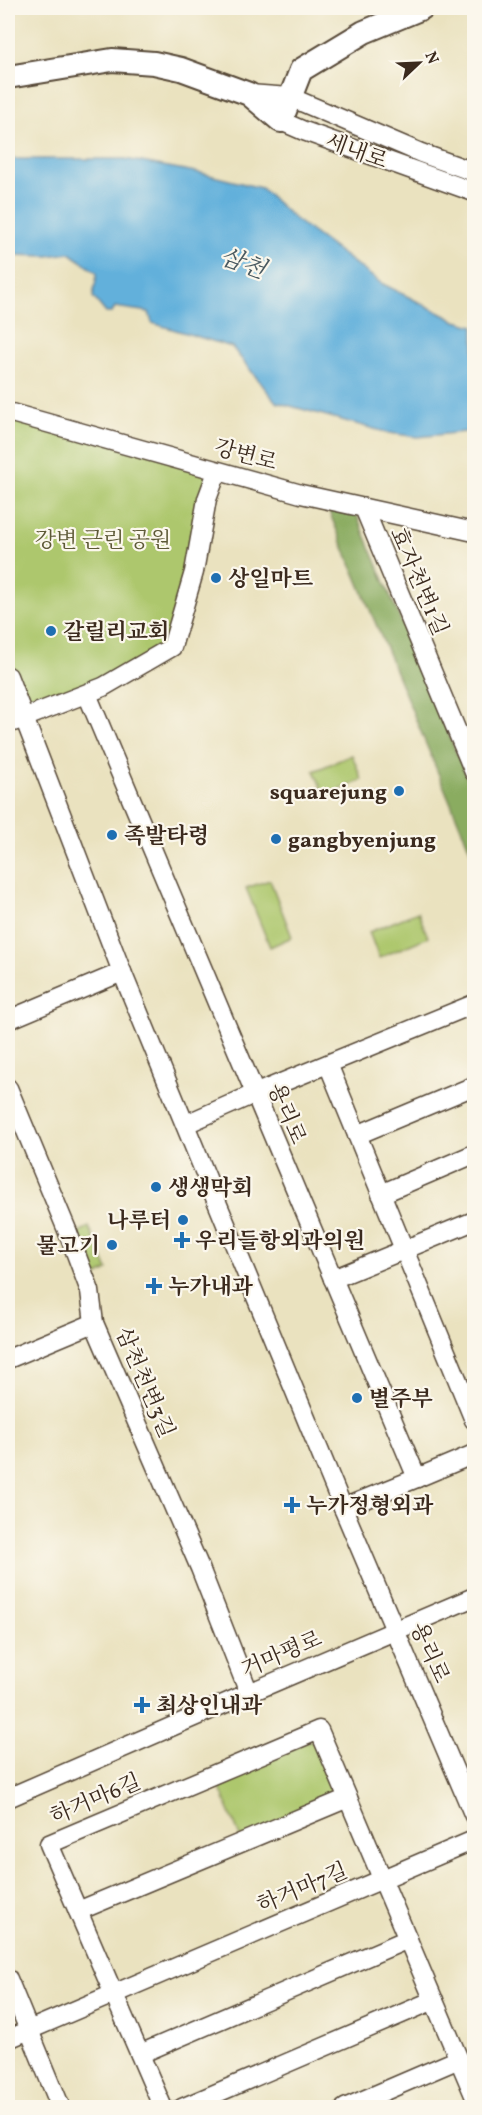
<svg xmlns="http://www.w3.org/2000/svg" width="482" height="2115" font-family="Vollkorn,'Noto Serif KR',serif">
	<style>
		.green { fill: #adc76d; stroke: #747846; stroke-width: 1.5 }
		.forest { fill: #8aac60; stroke: #626b3f; stroke-width: 1.5 }
		.water { fill: #62b0db; stroke: #4e6d7c; stroke-width: 1.5 }
		.lines { fill: none; stroke-linecap: round; stroke-linejoin: round }
		.minor-casing { stroke: #554636; stroke-width: 21 }
		.major-casing { stroke: #554636; stroke-width: 26 }
		.minor { stroke: #fff; stroke-width: 18 }
		.major { stroke: #fff; stroke-width: 22 }
		.poi-dot { fill: #1f6fb2; stroke: #fbf7ec; stroke-width: 2 }
		.labels { text-anchor: middle; stroke-width: 4.5; stroke-linejoin: round; paint-order: stroke }
		.street-label { font-size: 22px; fill: #3b2a1e; stroke: #fbf7ec }
		.park-label { font-size: 22px; fill: #5d5936; stroke: #fbf7ec }
		.poi-label { font-size: 22px; font-weight: bold; fill: #3b2a1e; stroke: #fbf7ec; text-anchor: start }
		.water-label { font-size: 24px; font-style: italic; fill: #495960; stroke: #fbf7ec }
	</style>
	<rect width="100%" height="100%" fill="#fbf7ec"/>
	<filter id="ink" filterUnits="userSpaceOnUse"><feTurbulence type="fractalNoise" baseFrequency=".0167" numOctaves="2"/><feDisplacementMap in="SourceGraphic" scale="12" xChannelSelector="R" yChannelSelector="G"/><feConvolveMatrix kernelMatrix="1 2 1 2 8 2 1 2 1" color-interpolation-filters="sRGB"/></filter>
	<filter id="wash" filterUnits="userSpaceOnUse"><feTurbulence type="fractalNoise" baseFrequency=".008" numOctaves="4" result="noise"/><feDisplacementMap in="SourceGraphic" scale="24" xChannelSelector="R" yChannelSelector="G"/><feGaussianBlur stdDeviation="1.35" result="paint"/><feColorMatrix in="noise" values="0 0 0 0 0 0 0 0 0 0 0 0 0 0 0 0 0 1.4 0 .05"/><feComposite in="paint" operator="in"/></filter>
	<g filter="url(#wash)">
		<rect width="100%" height="100%" fill="#eae2bf"/>
		<g class="green">
			<path d="M8,412L217,472L172,647L24,717L8,676Z"/>
			<path d="M352,755L362,780L325,796L314,771Z"/>
			<path d="M270,880L292,937L270,947L246,888Z"/>
			<path d="M418,912L428,937L379,958L369,932Z"/>
			<path d="M89,1227L108,1270L95,1277L75,1234Z"/>
			<path d="M310,1740L321,1744L338,1797L241,1839L216,1779Z"/>
		</g>
		<path class="forest" d="M328,509L357,516L474,795V859Z"/>
		<path class="water" d="M8,159H125L201,173L261,188L296,220L381,283L456,321L474,326V433L464,432L418,437L389,433L276,402L232,347L152,323L149,312L115,307L112,313H106L93,297L97,273L70,253L48,256L8,255Z"/>
	</g>
	<g filter="url(#ink)">
		<g class="lines">
			<g class="minor-casing">
				<g id="minor">
					<path d="M249,94L290,97L421,153L474,172"/>
					<path d="M281,121L304,131L474,192"/>
					<path d="M8,412L301,494L474,532"/>
					<path d="M364,508L474,772"/>
					<path d="M8,676L122,972L343,1508L474,1816"/>
					<path d="M87,694L417,1478L343,1508"/>
					<path d="M8,724L103,687L172,647L194,572L207,499L217,472"/>
					<path d="M8,1020L122,972"/>
					<path d="M328,1064L474,1420"/>
					<path d="M8,1088L67,1230L90,1291L94,1323L200,1568L249,1693"/>
					<path d="M186,1124L254,1094L474,1004"/>
					<path d="M357,1135L474,1086"/>
					<path d="M381,1194L474,1154"/>
					<path d="M333,1279L474,1221"/>
					<path d="M8,1359L94,1323"/>
					<path d="M417,1478L474,1454"/>
					<path d="M8,1798L249,1693L474,1597"/>
					<path d="M78,1911L348,1798"/>
					<path d="M8,1979L61,2108"/>
					<path d="M8,2039L474,1840"/>
					<path d="M140,2054L408,1939"/>
					<path d="M163,2108L49,1844L319,1730L474,2095"/>
					<path d="M182,2108L434,2000"/>
					<path d="M345,2108L459,2059"/>
				</g>
			</g>
			<g class="major-casing">
				<path id="major" d="M8,77L112,60L154,63L181,69L249,94L281,121L301,70L364,32L422,8"/>
			</g>
			<use href="#minor" class="minor"/>
			<use href="#major" class="major"/>
		</g>
	</g>
	<g class="poi-dot">
		<circle cx="216" cy="578" r="6"/>
		<circle cx="51" cy="631" r="6"/>
		<circle cx="399" cy="791" r="6"/>
		<circle cx="112" cy="835" r="6"/>
		<circle cx="276" cy="839" r="6"/>
		<circle cx="156" cy="1187" r="6"/>
		<circle cx="183" cy="1220" r="6"/>
		<path d="M179 1231h6v6h6v6h-6v6h-6v-6h-6v-6h6z"/>
		<circle cx="112" cy="1245" r="6"/>
		<path d="M151 1277h6v6h6v6h-6v6h-6v-6h-6v-6h6z"/>
		<circle cx="357" cy="1398" r="6"/>
		<path d="M289 1496h6v6h6v6h-6v6h-6v-6h-6v-6h6z"/>
		<path d="M139 1696h6v6h6v6h-6v6h-6v-6h-6v-6h6z"/>
	</g>
	<g class="labels">
		<g class="street-label">
			<text transform="translate(357 150) rotate(20)" y="8">세내로</text>
			<text transform="translate(246 454) rotate(15)" y="8">강변로</text>
			<text transform="translate(420 581) rotate(67)" y="8">효자천변1길</text>
			<text transform="translate(288 1113) rotate(67)" y="8">용리로</text>
			<text transform="translate(146 1382) rotate(67)" y="8">삼천천변3길</text>
			<text transform="translate(431 1652) rotate(66)" y="8">용리로</text>
			<text transform="translate(281 1653) rotate(-23)" y="8">거마평로</text>
			<text transform="translate(95 1798) rotate(-23)" y="8">하거마6길</text>
			<text transform="translate(302 1887) rotate(-23)" y="8">하거마7길</text>
		</g>
		<g class="park-label">
			<text x="103" y="547">강변 근린 공원</text>
		</g>
		<g class="poi-label">
			<text x="228" y="586">상일마트</text>
			<text x="63" y="639">갈릴리교회</text>
			<text x="387" y="799" text-anchor="end">squarejung</text>
			<text x="124" y="843">족발타령</text>
			<text x="288" y="847">gangbyenjung</text>
			<text x="168" y="1195">생생막회</text>
			<text x="171" y="1228" text-anchor="end">나루터</text>
			<text x="195" y="1248">우리들항외과의원</text>
			<text x="100" y="1253" text-anchor="end">물고기</text>
			<text x="168" y="1294">누가내과</text>
			<text x="369" y="1406">별주부</text>
			<text x="306" y="1513">누가정형외과</text>
			<text x="156" y="1713">최상인내과</text>
		</g>
		<g class="water-label">
			<text transform="translate(243 263) rotate(20)" y="8">삼천</text>
		</g>
	</g>
	<rect width="482" height="2115" fill="none" stroke="#fbf7ec" stroke-width="30"/>
	<g transform="translate(419 63) rotate(67)" stroke="#fbf7ec" stroke-width="4.5" paint-order="stroke">
	<path d="M0-4.5L10 22L0 15L-10 22Z" fill="#3b2a1e"/>
	<text y="-9" font-size="16" font-weight="bold" text-anchor="middle" fill="#3b2a1e">N</text>
	</g>
</svg>
